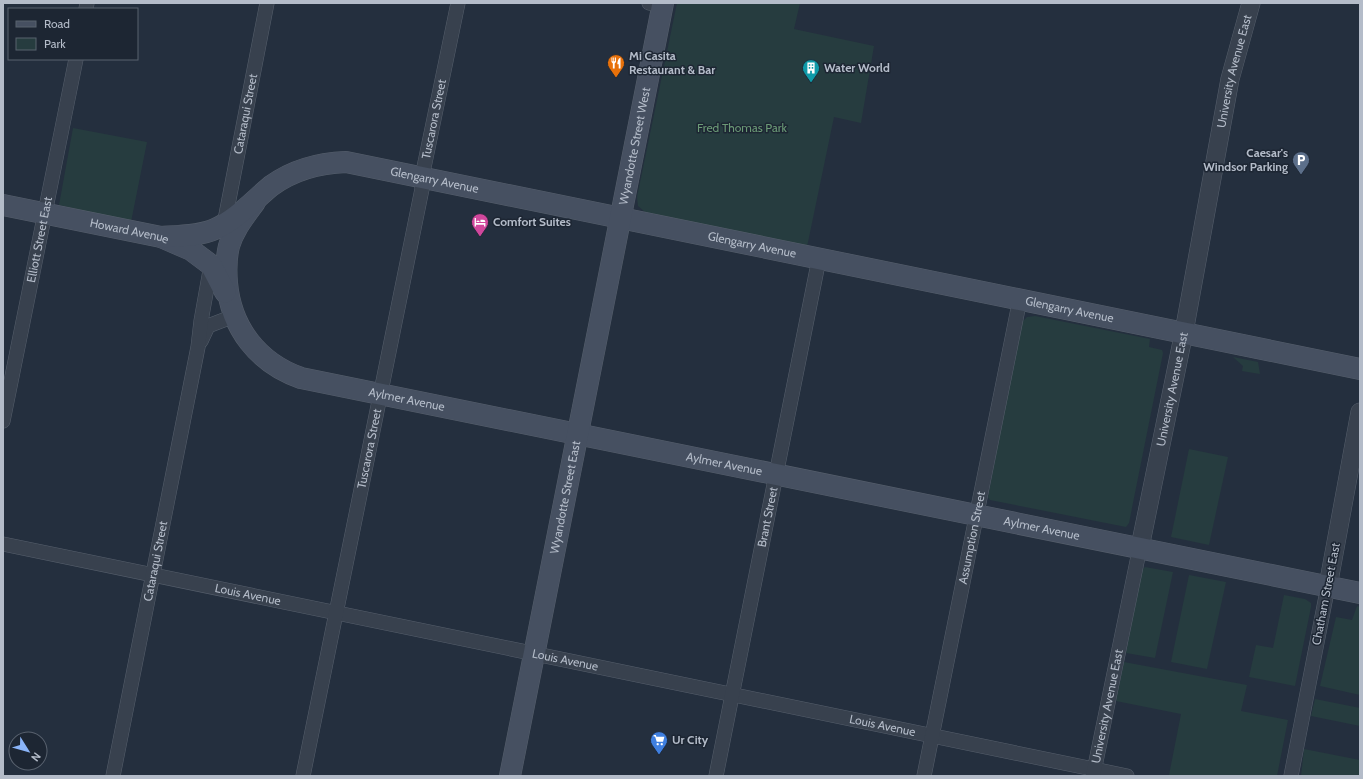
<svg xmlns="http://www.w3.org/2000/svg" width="1363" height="779" font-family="Cabin,sans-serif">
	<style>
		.green { fill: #263c3f }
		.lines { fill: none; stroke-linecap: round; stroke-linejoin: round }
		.minor-casing { stroke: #565f6c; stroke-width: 15 }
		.tertiary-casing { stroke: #565f6c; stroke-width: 19 }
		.secondary-casing { stroke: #565f6c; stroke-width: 22 }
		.minor { stroke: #38414e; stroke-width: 14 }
		.tertiary { stroke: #38414e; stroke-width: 18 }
		.secondary { stroke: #465061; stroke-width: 21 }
		.labels { text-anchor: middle; stroke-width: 3; stroke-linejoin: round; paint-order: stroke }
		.poi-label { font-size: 12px; font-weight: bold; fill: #b4bcc9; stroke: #1d2633; text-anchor: start }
		.street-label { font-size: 12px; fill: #b4bcc9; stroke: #1d2633 }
		.park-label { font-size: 12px; fill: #6b9a76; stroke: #1d2633 }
	</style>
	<rect width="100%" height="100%" fill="#242f3e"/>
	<g class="green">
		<path d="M677,3H800L794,29L874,46L861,123L834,117L807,247L645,212L638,206L637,197Z"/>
		<path d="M73,128L147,142L131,222L59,205Z"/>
		<path d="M1035,316L1150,339L1149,347L1162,350L1163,353L1129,523L1126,527L990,500L988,497L1021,323L1027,317Z"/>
		<path d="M1233,357L1258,362L1260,374L1242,371L1243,366Z"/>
		<path d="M1189,449L1228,457L1209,545L1171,537Z"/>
		<path d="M1145,567L1173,572L1155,658L1126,653L1142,570Z"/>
		<path d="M1189,575L1226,582L1207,669L1171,662Z"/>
		<path d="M1284,595L1305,599L1311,603V607L1295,686L1249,677L1256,645L1273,648Z"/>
		<path d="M1357,606L1360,607V695L1320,686L1336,617L1352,620Z"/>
		<path d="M1124,662L1247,685L1241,711L1288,720L1277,776L1169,775L1181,714L1116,701Z"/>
		<path d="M1315,699L1360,708V726L1311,716Z"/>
		<path d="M1304,749L1360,760V776H1301Z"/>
	</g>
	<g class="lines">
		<g class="minor-casing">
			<g id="minor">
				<path d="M649,3L663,6"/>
				<path d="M86,9L87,3"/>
				<path id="s1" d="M224,225L267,3"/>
				<path d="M201,341L208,326L234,316"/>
				<path id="s2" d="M3,421L76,59"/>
				<path id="s3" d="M3,544L1127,776"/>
				<path id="s4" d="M113,776L198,347L201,321L211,265"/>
				<path id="s5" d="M303,776L422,189V177L458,3"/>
				<path id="s6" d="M716,776L819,259"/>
				<path id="s7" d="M924,776L1020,299"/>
				<path id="s8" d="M1093,776L1140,547"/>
				<path d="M1291,776L1328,586"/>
			</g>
		</g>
		<g class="tertiary-casing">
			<g id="tertiary">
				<path id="s9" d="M1140,547L1184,332L1230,79L1251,3"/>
				<path d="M1328,586L1360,412"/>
			</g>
		</g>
		<g class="secondary-casing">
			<g id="secondary">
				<path id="s10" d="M255,202C245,216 234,229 229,246C226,258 226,271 227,283C231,328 258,363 301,378L1360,593"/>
				<path id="s11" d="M3,205L161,237L191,250L211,265L225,292"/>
				<path id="s12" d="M161,237C178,236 200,236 215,229C237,219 253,201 271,186C293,170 319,163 346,162L1360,369"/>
				<path id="s13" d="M510,776L663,3"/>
			</g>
		</g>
		<use href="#minor" class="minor"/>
		<use href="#tertiary" class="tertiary"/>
		<use href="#secondary" class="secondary"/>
	</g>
	<defs>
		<g id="restaurant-pin" transform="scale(0.9)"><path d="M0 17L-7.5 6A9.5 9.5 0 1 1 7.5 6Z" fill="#e8710a" stroke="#1d2633"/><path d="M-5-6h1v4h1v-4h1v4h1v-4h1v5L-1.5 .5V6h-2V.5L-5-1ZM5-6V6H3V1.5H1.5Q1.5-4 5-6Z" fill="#fff"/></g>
		<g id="building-pin" transform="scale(0.9)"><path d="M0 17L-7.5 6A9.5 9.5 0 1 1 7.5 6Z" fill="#0f9aa8" stroke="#1d2633"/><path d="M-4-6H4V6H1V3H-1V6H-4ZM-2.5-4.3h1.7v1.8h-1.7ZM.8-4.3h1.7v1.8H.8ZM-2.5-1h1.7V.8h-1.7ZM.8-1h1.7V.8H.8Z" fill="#fff"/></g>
		<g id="parking-pin" transform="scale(0.9)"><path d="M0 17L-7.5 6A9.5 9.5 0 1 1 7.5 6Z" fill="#5c6f8a" stroke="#1d2633"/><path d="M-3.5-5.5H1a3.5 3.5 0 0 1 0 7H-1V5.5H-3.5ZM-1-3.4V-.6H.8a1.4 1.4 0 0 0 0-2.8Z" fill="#fff"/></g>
		<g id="hotel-pin" transform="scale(0.9)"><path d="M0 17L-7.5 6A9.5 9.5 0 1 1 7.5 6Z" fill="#d1479c" stroke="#1d2633"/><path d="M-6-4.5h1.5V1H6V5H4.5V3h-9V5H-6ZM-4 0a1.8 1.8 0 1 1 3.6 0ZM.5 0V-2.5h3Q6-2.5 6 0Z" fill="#fff"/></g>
		<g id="supermarket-pin" transform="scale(0.9)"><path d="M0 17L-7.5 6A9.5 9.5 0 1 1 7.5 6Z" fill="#3f7fe0" stroke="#1d2633"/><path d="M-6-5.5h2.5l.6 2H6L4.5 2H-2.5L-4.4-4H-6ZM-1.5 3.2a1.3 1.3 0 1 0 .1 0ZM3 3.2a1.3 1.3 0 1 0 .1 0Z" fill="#fff"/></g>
	</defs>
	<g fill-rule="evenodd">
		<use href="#restaurant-pin" x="616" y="63"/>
		<use href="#building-pin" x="811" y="68"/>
		<use href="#parking-pin" x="1301" y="160"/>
		<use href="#hotel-pin" x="480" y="222"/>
		<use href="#supermarket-pin" x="659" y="740"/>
	</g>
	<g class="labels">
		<g class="poi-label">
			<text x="629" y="60">Mi Casita<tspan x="629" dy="14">Restaurant &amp; Bar</tspan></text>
			<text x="824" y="72">Water World</text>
			<text x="1288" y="157" text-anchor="end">Caesar's<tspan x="1288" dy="14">Windsor Parking</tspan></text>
			<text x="493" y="226">Comfort Suites</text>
			<text x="672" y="744">Ur City</text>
		</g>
		<g class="street-label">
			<text dy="4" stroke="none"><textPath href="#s9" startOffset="485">University Avenue East</textPath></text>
			<text dy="4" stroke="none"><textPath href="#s1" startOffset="113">Cataraqui Street</textPath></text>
			<text dy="4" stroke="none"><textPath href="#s5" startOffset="670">Tuscarora Street</textPath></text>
			<text dy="4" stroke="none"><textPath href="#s13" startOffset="642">Wyandotte Street West</textPath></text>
			<text dy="4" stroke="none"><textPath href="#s12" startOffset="296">Glengarry Avenue</textPath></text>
			<text dy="4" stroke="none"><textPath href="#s11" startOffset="129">Howard Avenue</textPath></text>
			<text dy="4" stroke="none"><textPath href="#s2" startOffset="185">Elliott Street East</textPath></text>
			<text dy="4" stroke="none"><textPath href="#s12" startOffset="620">Glengarry Avenue</textPath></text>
			<text dy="4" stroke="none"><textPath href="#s12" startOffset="944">Glengarry Avenue</textPath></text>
			<text dy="4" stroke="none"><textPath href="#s9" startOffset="161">University Avenue East</textPath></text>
			<text dy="4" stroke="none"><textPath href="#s10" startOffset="324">Aylmer Avenue</textPath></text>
			<text dy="4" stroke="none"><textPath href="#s5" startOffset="334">Tuscarora Street</textPath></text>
			<text dy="4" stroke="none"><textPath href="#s10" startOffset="648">Aylmer Avenue</textPath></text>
			<text dy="4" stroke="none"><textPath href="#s13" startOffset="284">Wyandotte Street East</textPath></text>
			<text dy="4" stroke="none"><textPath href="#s6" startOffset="264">Brant Street</textPath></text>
			<text dy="4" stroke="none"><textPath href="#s10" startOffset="972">Aylmer Avenue</textPath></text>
			<text dy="4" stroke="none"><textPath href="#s7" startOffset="243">Assumption Street</textPath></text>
			<text dy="4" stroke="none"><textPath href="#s4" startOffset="219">Cataraqui Street</textPath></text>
			<text transform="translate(1326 594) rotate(-79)" y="4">Chatham Street East</text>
			<text dy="4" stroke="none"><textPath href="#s3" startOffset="250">Louis Avenue</textPath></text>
			<text dy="4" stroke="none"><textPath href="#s3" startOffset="574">Louis Avenue</textPath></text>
			<text dy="4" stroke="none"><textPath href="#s8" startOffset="71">University Avenue East</textPath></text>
			<text dy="4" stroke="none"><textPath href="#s3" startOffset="898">Louis Avenue</textPath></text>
		</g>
		<g class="park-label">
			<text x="742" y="132">Fred Thomas Park</text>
		</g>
	</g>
	<rect width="1363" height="779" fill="none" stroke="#b4bcc9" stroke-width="8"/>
	<rect x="8" y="8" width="130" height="52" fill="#1d2633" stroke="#59626f"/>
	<rect x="16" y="21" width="20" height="6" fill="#465061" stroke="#59626f"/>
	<text x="44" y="28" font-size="12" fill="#b4bcc9">Road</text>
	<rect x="16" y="38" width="20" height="12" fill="#263c3f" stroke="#59626f"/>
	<text x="44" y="48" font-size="12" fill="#b4bcc9">Park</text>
	<g transform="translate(28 751) rotate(127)"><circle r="19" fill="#1d2633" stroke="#59626f"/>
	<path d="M0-3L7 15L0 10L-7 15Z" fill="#8ab4f8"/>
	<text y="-6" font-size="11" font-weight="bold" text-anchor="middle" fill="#b4bcc9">N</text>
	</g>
</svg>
